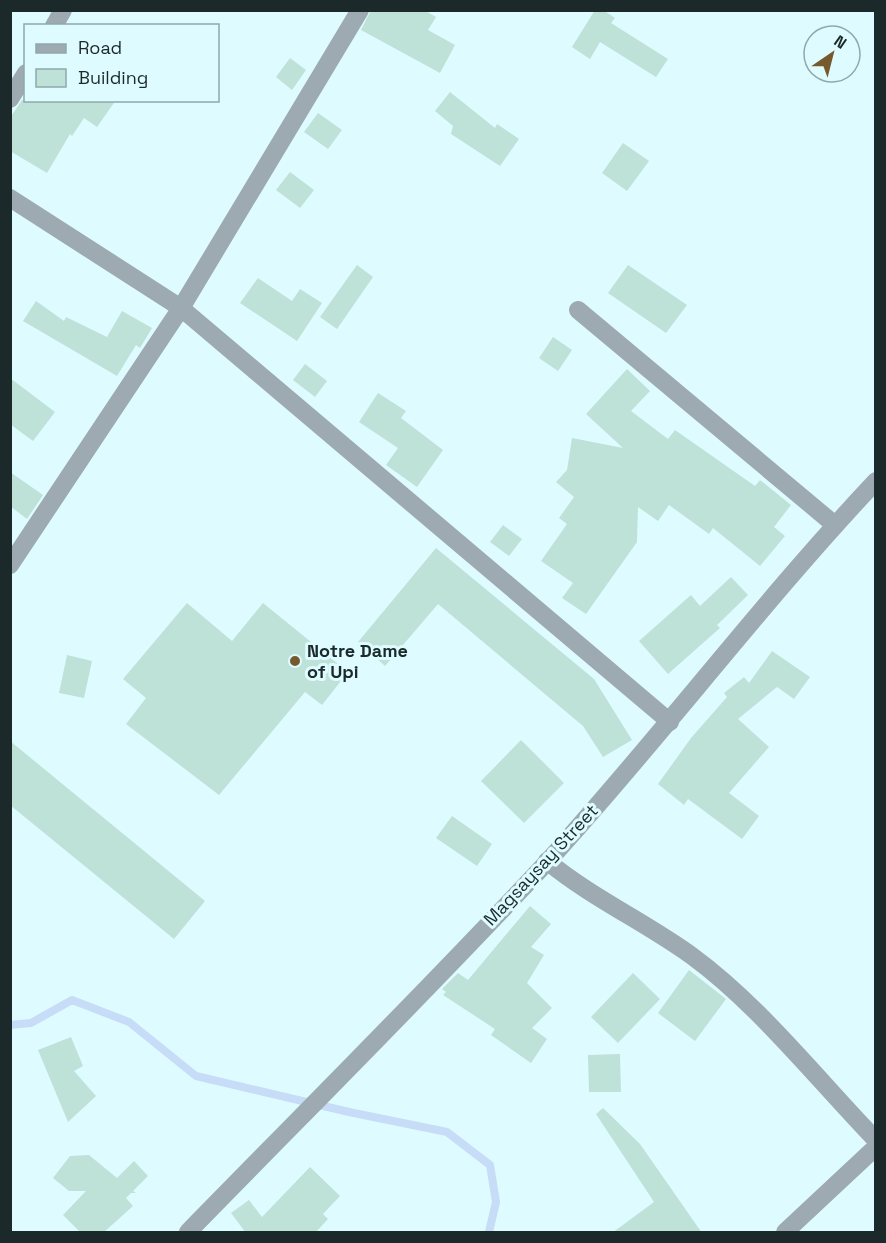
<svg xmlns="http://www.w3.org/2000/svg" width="886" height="1243" font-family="'Space Grotesk',sans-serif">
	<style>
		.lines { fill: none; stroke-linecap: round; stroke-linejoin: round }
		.stream { stroke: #c6dcf7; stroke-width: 8 }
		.building { fill: #bee1d8 }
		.minor { stroke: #9daab1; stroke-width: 18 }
		.poi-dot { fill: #76592d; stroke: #defcff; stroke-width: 2 }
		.labels { text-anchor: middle; stroke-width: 6; stroke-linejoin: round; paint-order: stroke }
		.poi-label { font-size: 18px; font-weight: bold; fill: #1b292a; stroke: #defcff; text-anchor: start }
		.street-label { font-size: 18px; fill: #1b292a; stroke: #defcff }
	</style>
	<rect width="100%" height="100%" fill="#defcff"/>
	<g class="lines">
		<path class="stream" d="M10,1025L31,1023L72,1000L129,1022L196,1076L349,1112L447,1132L490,1165L496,1202L489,1232"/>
	</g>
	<g class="building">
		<path d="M371,10H424L436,17L428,30L455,45L440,73L361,30Z"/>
		<path d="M595,10H603L615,18L611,23L668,59L656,77L600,42L590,59L572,47Z"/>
		<path d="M290,58L306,70L292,90L276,77Z"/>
		<path d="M450,92L495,128L497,124L519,139L500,166L451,134L453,126L435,111Z"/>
		<path d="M22,100H116L97,127L84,118L72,136L70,134L47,173L10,151V118Z"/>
		<path d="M318,113L342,130L328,149L304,132Z"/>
		<path d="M623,143L649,161L627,191L602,173Z"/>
		<path d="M290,172L314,190L300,208L276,190Z"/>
		<path d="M357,265L373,277L337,329L320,317Z"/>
		<path d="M628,265L687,305L666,333L608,293Z"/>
		<path d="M258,278L292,301L300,289L322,303L297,341L240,303Z"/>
		<path d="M36,301L64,321L66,317L107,337L122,311L152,328L140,348L136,345L117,376L23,321Z"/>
		<path d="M553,337L572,350L558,371L539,358Z"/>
		<path d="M305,364L327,381L315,397L293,380Z"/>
		<path d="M627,369L650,391L631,411L668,439L675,430L755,486L760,480L791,505L774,527L785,536L760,566L713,528L709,534L669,505L658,521L638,507L637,542L586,614L562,598L573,583L541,561L567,524L559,518L574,497L556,482L567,470L572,438L623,448L586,414Z"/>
		<path d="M10,378L55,412L33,441L10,424Z"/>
		<path d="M378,393L406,411L401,418L443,450L417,487L386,465L398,448L359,422Z"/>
		<path d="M10,472L43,495L27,519L10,506Z"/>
		<path d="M503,525L522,539L509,556L490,542Z"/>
		<path d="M436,548L594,679L632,740L603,757L583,726L438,604L385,666L358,642Z"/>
		<path d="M731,577L748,595L717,625L720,628L668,674L639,641L691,595L700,606Z"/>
		<path d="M187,603L232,641L263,603L348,672L322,705L305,692L219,795L126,724L146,698L123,679Z"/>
		<path d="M772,651L810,677L794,699L777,687L738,719L769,747L729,793L759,816L742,839L688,799L684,805L658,784L691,738L727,697L724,693L744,677L749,683Z"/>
		<path d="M67,655L92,661L84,698L59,693Z"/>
		<path d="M521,740L564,783L524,823L481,781Z"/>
		<path d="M10,741L205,901L174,939L10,805Z"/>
		<path d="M452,816L492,844L477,866L436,838Z"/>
		<path d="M530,906L551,924L531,947L544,955L527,983L552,1008L532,1028L547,1039L531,1063L491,1035L495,1029L443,995L446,992L442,989L458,973L468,980Z"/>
		<path d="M689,970L726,999L695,1041L658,1013Z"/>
		<path d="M633,973L660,999L618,1043L591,1017Z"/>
		<path d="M71,1037L83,1066L74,1071L96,1096L68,1122L38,1050Z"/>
		<path d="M620,1054L621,1092H589L588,1055Z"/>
		<path d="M603,1108L640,1144L702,1233H612L654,1202L596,1114Z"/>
		<path d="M89,1155L117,1178L134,1161L148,1176L133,1191L136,1193H131L126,1198L133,1206L103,1233H81L63,1215L86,1191H69L53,1178L70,1156Z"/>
		<path d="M310,1167L340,1196L323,1214L328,1219L315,1233H246L231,1213L249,1200L262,1217Z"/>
	</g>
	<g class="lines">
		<g class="minor">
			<path d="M54,26L63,10"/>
			<path d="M10,99L26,73"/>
			<path d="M10,198L181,308L670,722"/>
			<path d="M578,310L835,525"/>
			<path d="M10,565L181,308L360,10"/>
			<path d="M547,861C592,898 645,922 692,956C759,1005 818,1080 876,1140"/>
			<path d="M188,1232C308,1109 431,987 548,861C661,737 761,603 876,481"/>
			<path d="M785,1232L876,1147"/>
		</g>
	</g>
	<circle class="poi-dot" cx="295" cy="661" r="6"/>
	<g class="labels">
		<g class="poi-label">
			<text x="307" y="657">Notre Dame<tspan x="307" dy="21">of Upi</tspan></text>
		</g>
		<g class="street-label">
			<text transform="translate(541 865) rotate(-47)" y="6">Magsaysay Street</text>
		</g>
	</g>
	<rect width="886" height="1243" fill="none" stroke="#1b292a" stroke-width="24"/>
	<rect x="24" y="24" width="195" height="78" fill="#defcff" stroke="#90a8aa" stroke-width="1.5"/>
	<rect x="36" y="44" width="30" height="9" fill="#9daab1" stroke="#90a8aa" stroke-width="1.5"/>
	<text x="78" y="54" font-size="18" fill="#1b292a">Road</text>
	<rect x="36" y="69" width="30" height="18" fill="#bee1d8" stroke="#90a8aa" stroke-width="1.5"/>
	<text x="78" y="84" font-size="18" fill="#1b292a">Building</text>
	<g transform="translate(832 54) rotate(35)"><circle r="28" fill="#defcff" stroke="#90a8aa" stroke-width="1.5"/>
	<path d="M0-4.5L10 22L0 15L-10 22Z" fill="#76592d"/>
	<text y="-9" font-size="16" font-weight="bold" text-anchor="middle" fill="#1b292a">N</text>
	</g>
</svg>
